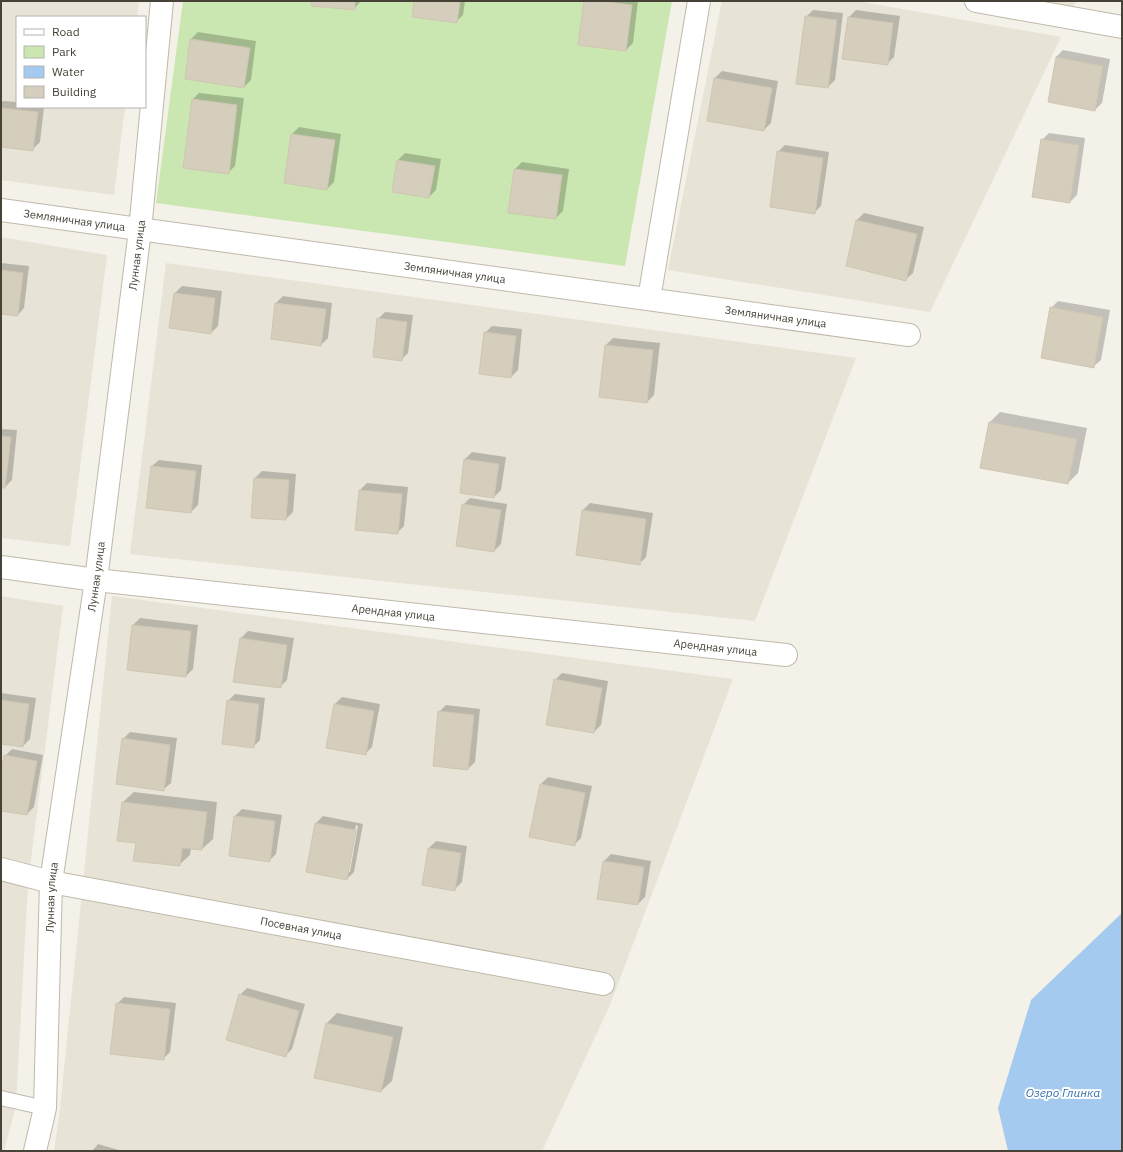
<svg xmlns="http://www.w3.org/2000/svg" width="1123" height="1152" font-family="'IBM Plex Sans',sans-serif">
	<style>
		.residential { fill: #e7e3d6 }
		.green { fill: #cae7b1 }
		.water { fill: #a5caef }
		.shadow { fill: #0003; fill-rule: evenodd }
		.building { fill: #d5cebd; stroke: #cfc6b1 }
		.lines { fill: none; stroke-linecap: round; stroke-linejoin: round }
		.lane-casing { stroke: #bfb9aa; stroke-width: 16 }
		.street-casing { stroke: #bfb9aa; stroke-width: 24 }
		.lane { stroke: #fff; stroke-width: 14 }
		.street { stroke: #fff; stroke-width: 22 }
		.labels { text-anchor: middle; stroke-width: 4; stroke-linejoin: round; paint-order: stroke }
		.street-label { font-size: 11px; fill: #474237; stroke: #fff }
		.water-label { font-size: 12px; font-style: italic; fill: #3270b0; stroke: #fff }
	</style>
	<rect width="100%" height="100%" fill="#f3f1e8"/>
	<g class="residential">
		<path d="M1,1H139L137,17H17V107H125L114,195L1,180Z"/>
		<path d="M722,1H857L1061,37L930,312L668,270Z"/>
		<path d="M1035,1H1076L1072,9Z"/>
		<path d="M1,237L107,255L70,546L1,538Z"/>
		<path d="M166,263L856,358L755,621L130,554Z"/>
		<path d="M1,596L63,606L28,883L16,1105L4,1151H1Z"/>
		<path d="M112,596L733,679L610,1005L542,1151H54L60,1109Z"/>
	</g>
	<path class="green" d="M183,1H672L625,266L156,203Z"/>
	<path class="water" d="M1122,913V1151H1008L998,1108L1031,1000Z"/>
	<g class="shadow">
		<path d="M312,1H361L354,9Z"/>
		<path d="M415,1H465L463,15L456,22Z"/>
		<path d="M585,1H638L633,43L626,50Z"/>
		<path d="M813,10L843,13L835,80L828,87L806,17Z"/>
		<path d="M856,10L900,16L894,57L887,64L849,17Z"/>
		<path d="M198,32L256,41L251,80L244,87L191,39Z"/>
		<path d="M1063,50L1110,59L1102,103L1095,110L1056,57Z"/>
		<path d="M722,71L778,81L771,123L764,130L715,78Z"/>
		<path d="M199,93L244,98L235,166L228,173L192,100Z"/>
		<path d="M3,101L17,102V107H44L40,142L33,149L1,146V103Z"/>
		<path d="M299,127L341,134L334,182L327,189L292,134Z"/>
		<path d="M1049,133L1085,138L1077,195L1070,202L1042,140Z"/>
		<path d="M785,145L829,152L821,206L814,213L778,152Z"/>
		<path d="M405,153L441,159L436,190L429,197L393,192L398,160Z"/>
		<path d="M522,162L569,169L563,211L556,218L515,169Z"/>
		<path d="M864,213L924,227L913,273L906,279L847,265L857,220Z"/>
		<path d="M1,263L29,266L24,308L18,315L1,313Z"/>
		<path d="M182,286L222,291L218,326L211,333L175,293Z"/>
		<path d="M283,296L332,303L328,338L321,345L276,303Z"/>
		<path d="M1058,301L1110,310L1101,360L1094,366L1051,308Z"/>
		<path d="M385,312L413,315L408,353L401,360L378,319Z"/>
		<path d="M492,326L522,329L518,370L511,377L485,333Z"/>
		<path d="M613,338L660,343L654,395L647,402L606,345Z"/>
		<path d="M1000,412L1087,428L1078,473L1068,483L990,422Z"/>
		<path d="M1,429L17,430L12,480L5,487H1Z"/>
		<path d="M472,452L506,457L501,490L494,497L461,492L465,459Z"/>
		<path d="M159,460L202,465L198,505L191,512L152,466Z"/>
		<path d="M262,471L296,474L293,512L286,519L255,478Z"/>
		<path d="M367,483L408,487L404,526L397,533L356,529L360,490Z"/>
		<path d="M470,498L507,504L501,544L494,551L463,505Z"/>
		<path d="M590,503L653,513L646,557L639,564L583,510Z"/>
		<path d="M140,618L198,625L193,669L186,676L133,625Z"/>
		<path d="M248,631L294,638L287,680L280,687L241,638Z"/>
		<path d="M562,673L608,681L601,725L594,732L555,680Z"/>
		<path d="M1,693L36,698L30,739L23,746L1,743Z"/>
		<path d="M235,694L265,698L260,740L253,747L228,701Z"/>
		<path d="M342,697L380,704L372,747L365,754L327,747L335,704Z"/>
		<path d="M446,705L480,709L475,762L468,769L439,712Z"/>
		<path d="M130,732L177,738L171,783L164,789L123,739Z"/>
		<path d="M12,749L43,755L34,807L27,814L1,810V779L5,756Z"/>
		<path d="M548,777L592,786L581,838L574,845L530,836L541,784Z"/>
		<path d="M134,792L217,802L213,839L202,849L191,848L190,855L179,865L137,842L119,840L123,802Z"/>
		<path d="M242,809L282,815L276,854L269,861L235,816Z"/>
		<path d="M323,816L363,824L354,872L347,879L316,823ZM356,825L358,826L350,872H348Z"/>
		<path d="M436,841L467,846L462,882L455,889L429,848Z"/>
		<path d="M611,854L651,861L645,897L638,904L598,898L604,861Z"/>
		<path d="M247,988L305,1004L292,1049L285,1056L240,995Z"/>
		<path d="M124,997L176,1003L170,1052L163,1059L117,1004Z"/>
		<path d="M337,1013L403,1027L392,1081L381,1091L327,1023Z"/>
		<path d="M98,1144L122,1151H92Z"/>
	</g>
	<g class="building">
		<path d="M311,1H355V10L311,6Z"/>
		<path d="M414,1H460L457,23L412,17Z"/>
		<path d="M584,1H599L632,5L626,51L578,45Z"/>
		<path d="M805,16L837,20L828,88L796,84Z"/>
		<path d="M848,17L893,23L888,65L842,59Z"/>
		<path d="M190,39L250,48L244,88L185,79Z"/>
		<path d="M1056,57L1103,66L1095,111L1048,102Z"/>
		<path d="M714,78L772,88L764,131L707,121Z"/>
		<path d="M192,99L237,105L229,174L183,168Z"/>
		<path d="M1,108L38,112L33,151L1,147Z"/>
		<path d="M291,134L335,140L327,190L284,183Z"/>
		<path d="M1041,139L1079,145L1070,203L1032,197Z"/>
		<path d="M777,151L823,158L815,214L770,207Z"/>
		<path d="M397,160L435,166L429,198L392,192Z"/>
		<path d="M514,169L562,175L556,219L508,213Z"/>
		<path d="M856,220L917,234L906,281L846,266Z"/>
		<path d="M1,270L23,273L18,316L1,314Z"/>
		<path d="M174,293L215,298L211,334L169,328Z"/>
		<path d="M275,303L326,309L321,346L271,339Z"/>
		<path d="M1050,307L1103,317L1094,368L1041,358Z"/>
		<path d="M377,318L407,322L402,361L373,357Z"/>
		<path d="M484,332L516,336L511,378L479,374Z"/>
		<path d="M605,345L653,350L647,403L599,397Z"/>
		<path d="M989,422L1077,439L1068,484L980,468Z"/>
		<path d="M1,436L11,437L5,488H1Z"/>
		<path d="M464,459L499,464L494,498L460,493Z"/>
		<path d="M151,466L196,471L191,513L146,508Z"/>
		<path d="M254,478L289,480L286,520L251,518Z"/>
		<path d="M359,490L402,494L398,534L355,530Z"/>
		<path d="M462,504L501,510L494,552L456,546Z"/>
		<path d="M582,510L646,519L640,565L576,555Z"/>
		<path d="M132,625L191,631L186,677L127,670Z"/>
		<path d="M240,638L287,645L281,688L233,682Z"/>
		<path d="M554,679L602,688L594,733L546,725Z"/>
		<path d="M1,700L29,704L23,747L1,744Z"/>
		<path d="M227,700L259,704L254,748L222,744Z"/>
		<path d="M334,704L374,711L366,755L326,748Z"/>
		<path d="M438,711L474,715L468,770L433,766Z"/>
		<path d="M122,738L170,745L164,791L116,784Z"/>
		<path d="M4,755L37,761L27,815L1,811V773Z"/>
		<path d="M540,784L585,793L575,846L529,837Z"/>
		<path d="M122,802L207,812L202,850L182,848L180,866L133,861L136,843L117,841Z"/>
		<path d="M234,816L275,821L270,862L229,856Z"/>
		<path d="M315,823L356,830L347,880L306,872Z"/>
		<path d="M428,848L461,853L455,891L422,885Z"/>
		<path d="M603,861L644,867L638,905L597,899Z"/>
		<path d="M239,994L299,1011L286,1057L226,1040Z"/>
		<path d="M116,1003L170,1009L164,1060L110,1054Z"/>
		<path d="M326,1023L393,1037L381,1092L314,1078Z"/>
	</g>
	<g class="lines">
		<g class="lane-casing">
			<path id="lane" d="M1,1098L45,1108"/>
		</g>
		<g class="street-casing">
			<g id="street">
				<path d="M976,1L1122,27"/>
				<path id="s1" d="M1,210L909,335"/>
				<path d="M649,299L699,1"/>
				<path id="s2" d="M1,567L96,580L786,655"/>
				<path id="s3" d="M1,869L51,882L603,984"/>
				<path id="s4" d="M35,1151L45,1108L51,882L96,580L140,230L162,1"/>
			</g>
		</g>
		<use href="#lane" class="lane"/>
		<use href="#street" class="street"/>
	</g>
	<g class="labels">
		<g class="street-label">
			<text dy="4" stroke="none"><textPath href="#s1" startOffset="74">Земляничная улица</textPath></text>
			<text dy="4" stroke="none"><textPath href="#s4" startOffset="903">Лунная улица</textPath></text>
			<text dy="4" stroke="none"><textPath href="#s1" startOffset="458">Земляничная улица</textPath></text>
			<text dy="4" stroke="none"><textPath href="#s1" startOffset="782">Земляничная улица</textPath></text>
			<text dy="4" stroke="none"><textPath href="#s4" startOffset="579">Лунная улица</textPath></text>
			<text dy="4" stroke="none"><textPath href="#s2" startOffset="395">Арендная улица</textPath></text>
			<text dy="4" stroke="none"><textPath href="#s2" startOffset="719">Арендная улица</textPath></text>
			<text dy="4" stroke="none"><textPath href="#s4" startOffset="255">Лунная улица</textPath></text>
			<text dy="4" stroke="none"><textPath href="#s3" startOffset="306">Посевная улица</textPath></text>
		</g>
		<g class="water-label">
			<text x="1063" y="1097">Озеро Глинка</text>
		</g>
	</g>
	<rect width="1123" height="1152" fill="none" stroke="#474237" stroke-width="4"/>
	<rect x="16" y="16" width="130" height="92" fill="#ffffff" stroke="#b5b3af"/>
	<rect x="24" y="29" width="20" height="6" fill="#ffffff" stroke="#b5b3af"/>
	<text x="52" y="36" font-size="12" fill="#474237">Road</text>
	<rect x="24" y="46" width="20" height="12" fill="#cae7b1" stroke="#b5b3af"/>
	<text x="52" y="56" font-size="12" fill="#474237">Park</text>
	<rect x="24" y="66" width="20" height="12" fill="#a5caef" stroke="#b5b3af"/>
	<text x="52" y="76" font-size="12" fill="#474237">Water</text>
	<rect x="24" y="86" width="20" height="12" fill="#d5cebd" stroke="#b5b3af"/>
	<text x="52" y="96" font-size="12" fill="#474237">Building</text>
</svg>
